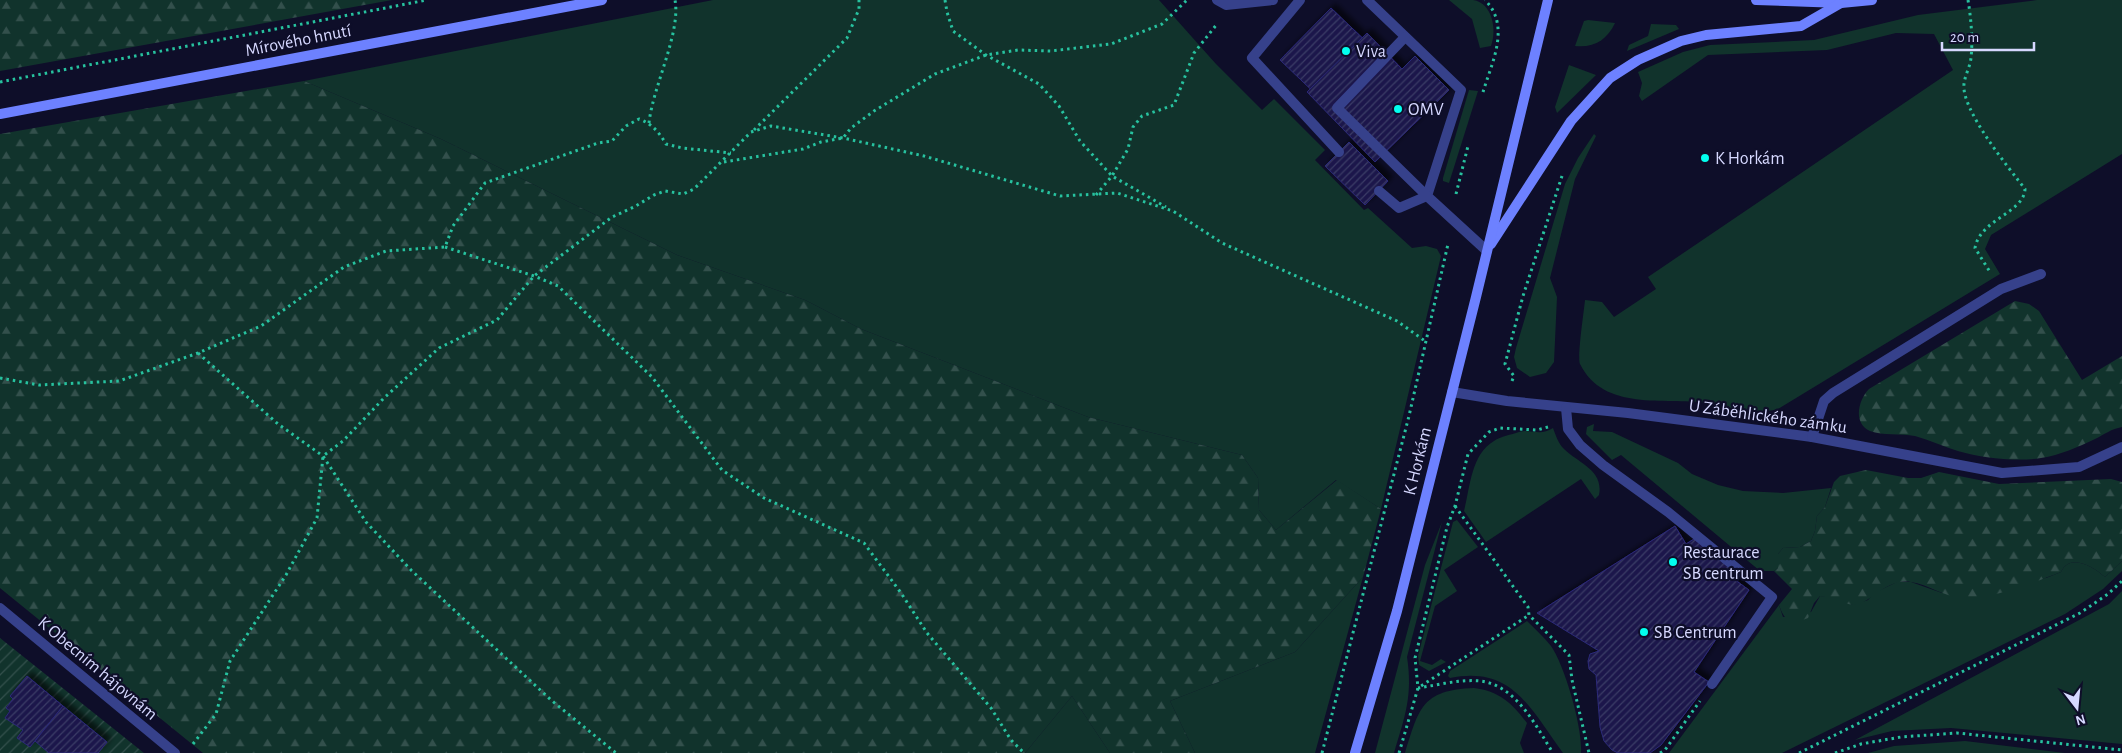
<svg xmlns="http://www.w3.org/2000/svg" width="2122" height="753" font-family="'Alegreya Sans',sans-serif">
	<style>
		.grass { fill: #11332c }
		.forest { fill: url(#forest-firs) }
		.garden { fill: url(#garden-furrows) }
		.building { fill: url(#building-hatch); stroke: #2c2979; filter: url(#shadow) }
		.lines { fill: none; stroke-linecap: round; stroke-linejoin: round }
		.path { stroke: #27c29f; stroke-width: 3; stroke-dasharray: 2.5 4; stroke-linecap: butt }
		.service { stroke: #36418b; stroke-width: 10 }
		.minor { stroke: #36418b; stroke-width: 10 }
		.secondary { stroke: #6d81ff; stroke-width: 10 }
		.poi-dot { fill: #02ffef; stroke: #0e0e29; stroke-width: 2 }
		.labels { text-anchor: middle; stroke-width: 4.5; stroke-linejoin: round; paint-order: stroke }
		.street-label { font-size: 18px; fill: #d6d8ff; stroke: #0e0e29 }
		.poi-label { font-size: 18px; fill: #d6d8ff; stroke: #0e0e29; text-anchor: start }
	</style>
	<defs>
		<pattern id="forest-firs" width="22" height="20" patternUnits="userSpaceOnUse" patternTransform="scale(1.25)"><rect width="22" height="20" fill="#11332c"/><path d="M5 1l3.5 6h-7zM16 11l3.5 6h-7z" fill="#33504c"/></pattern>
		<pattern id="garden-furrows" width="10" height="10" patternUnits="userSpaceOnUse" patternTransform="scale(1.25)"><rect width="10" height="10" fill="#11332c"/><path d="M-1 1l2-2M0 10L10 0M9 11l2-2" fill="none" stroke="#33504c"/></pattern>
		<pattern id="building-hatch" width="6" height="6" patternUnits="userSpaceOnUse" patternTransform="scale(1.25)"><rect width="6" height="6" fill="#1b194b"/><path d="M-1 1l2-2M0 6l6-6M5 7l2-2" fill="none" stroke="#3b3a66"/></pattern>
		<filter id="shadow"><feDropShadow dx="4.5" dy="-4.5" stdDeviation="2.5" flood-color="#0009"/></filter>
	</defs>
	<rect width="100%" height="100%" fill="#0e0e29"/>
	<g class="grass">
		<path d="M713,0H1159L1216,64L1262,110L1274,99L1325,150L1315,160L1364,210L1368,208L1412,248L1426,246L1437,249L1441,256L1381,509L1336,480L1276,530L1259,510L1258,478L1242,455L1088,417L861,329L805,300L677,255L441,139L304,81Z"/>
		<path d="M1449,0C1456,0 1465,0 1473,0C1493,3 1497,31 1491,46L1480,48L1472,19Z"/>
		<path d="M2037,0H2122V154L1991,235L1985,249L2000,274L1778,409C1750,416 1734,407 1707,403C1664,397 1604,412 1580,364C1577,357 1584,311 1585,300L1602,302L1614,317L1656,289L1648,277L1953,70L1934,34L1896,33L1827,50L1708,55L1642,101L1639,96L1642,83L1638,72L1683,52L1710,45L1814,40L1918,15Z"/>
		<path d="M1584,21L1588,20L1615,23C1607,40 1594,48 1575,46Z"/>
		<path d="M1651,24L1676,25L1679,29L1627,51L1629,45L1648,36Z"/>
		<path d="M1569,65L1596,75L1557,113L1555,107Z"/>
		<path d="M1469,90L1478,91L1449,183L1443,181V178Z"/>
		<path d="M1594,134L1596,136L1575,179L1550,278L1557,297L1554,362L1546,373L1530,377L1517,368L1514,357L1516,348L1565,184L1578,158Z"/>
		<path d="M1594,424L1593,431L1612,432L1678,463L1692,474L1718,485L1743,491L1783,493L1831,488L1825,507L1817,516L1815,531L1811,541L1800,547L1783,548L1778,554V568L1774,571H1760L1621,455L1612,460L1586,434L1587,427Z"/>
		<path d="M1553,428C1556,436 1558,443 1564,449C1578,463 1604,470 1599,495L1595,499L1581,479L1486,542L1464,511C1470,488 1471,454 1494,441C1501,436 1511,435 1519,432C1531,428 1539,437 1553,428Z"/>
		<path d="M1457,520L1478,547L1444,570L1457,591L1435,606L1420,661L1432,665L1441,659L1446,662L1429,671L1419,665L1418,656L1453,522Z"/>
		<path d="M1442,522L1407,657C1413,696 1405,716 1394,753H1375L1425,565Z"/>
		<path d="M2122,561V571L2103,589L2065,614L1782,753H1669L1779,605L1783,617L1811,612L1820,596L1834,597L1853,605L1868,600L1874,593L1897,582H1911L1942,593L2046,578L2061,572C2070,552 2094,567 2105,577Z"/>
		<path d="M1363,577L1315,753H1195L1170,701L1295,652Z"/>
		<path d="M2122,591V744L1951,728L1892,731L1855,740L2109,604Z"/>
		<path d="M1527,621C1535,629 1544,637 1551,646C1565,666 1583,729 1581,753H1563C1531,710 1513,665 1450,678L1448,676L1450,671Z"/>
		<path d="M1474,688C1499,691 1512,703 1527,723L1520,743L1524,753H1405C1419,709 1421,690 1474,688Z"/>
		<path d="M1072,696L1110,753H1025Z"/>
		<path d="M1965,741L2065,753H1868L1894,746Z"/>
	</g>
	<g class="forest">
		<path d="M0,0H392L0,71Z"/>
		<path d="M304,81L441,139L677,255L805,300L861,329L1088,417L1242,455L1258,478L1259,510L1276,530L1337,480L1381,509L1363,577L1295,652L1170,701L1195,753H1110L1072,696L1025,753H203L0,588V134Z"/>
		<path d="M2015,301L2029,304L2039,311L2082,380L2122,356V427C2111,429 2105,434 2095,439C2078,447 2060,455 2041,458C2018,462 1981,458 1958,451C1944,447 1930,440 1915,436C1901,433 1883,436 1870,431C1852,423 1859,399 1869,389Z"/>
		<path d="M1866,470L1908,478H1921L1939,472L1999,484L2111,479L2122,482V561L2105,577C2094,567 2070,552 2061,572C2032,583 1994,599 1962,598C1944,597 1928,584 1911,582C1884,578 1869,606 1853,605C1844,604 1832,597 1820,596L1814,603L1808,618C1791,625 1785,622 1779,605L1792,589L1774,571L1778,568V554L1783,548L1800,547L1811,541L1815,531L1817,516L1825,507L1834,482L1840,476Z"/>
	</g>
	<path class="garden" d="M0,638L144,753H98L107,742L27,676L10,696L13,699L6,707L10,711L5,718L23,730L18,737L30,747L35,741L49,753H0Z"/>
	<g class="building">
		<path d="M1331,8L1374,49L1323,101L1280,60Z"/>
		<path d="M1367,33L1402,69L1415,56L1449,90L1375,162L1307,92Z"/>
		<path d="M1349,142L1388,181L1365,205L1325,166Z"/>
		<path d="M1675,526L1686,544L1694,539L1730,568L1727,574L1749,590L1694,672L1709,682L1661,745L1650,753H1618L1612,750L1604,741L1600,727L1596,675L1589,669L1588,661L1590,654L1599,651L1537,613Z"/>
		<path d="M27,676L63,706L30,747L17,738L23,730L5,718L10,711L6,708L13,699L10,696Z"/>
		<path d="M63,706L107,742L98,753H49L35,741Z"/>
	</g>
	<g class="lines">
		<g class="path">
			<path d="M945,0L947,12L953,31L986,55L1039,84L1059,106L1080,141L1112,176L1166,207"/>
			<path d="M1968,0C1971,18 1973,40 1971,58C1970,67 1965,75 1964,84C1961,110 2009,168 2025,189C2024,213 1980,219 1975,248L1990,272"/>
			<path d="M0,82L427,0"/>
			<path d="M1483,92C1492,62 1511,26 1485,0"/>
			<path d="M649,123C653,86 681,33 675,0"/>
			<path d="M754,130L847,38L859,9V0"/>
			<path d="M724,162L803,149L821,142L843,138L851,128L874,111L935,74L986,55L1018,50L1051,51L1111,44L1162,24L1187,0"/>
			<path d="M1456,194L1468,146"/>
			<path d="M1096,195L1112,176L1128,149L1133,127L1142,116L1174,105L1194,53L1217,24"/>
			<path d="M445,247L534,276L558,286L652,377L722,470L764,498L864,543L901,593L927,633L991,708L1011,740L1024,753"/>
			<path d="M198,353L278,424L323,456L366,522L411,570L551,700L616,753"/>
			<path d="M0,378L39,385L119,381L198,353L261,326L344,267L386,251L445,247L453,226L485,183L598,143L612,141L626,126L639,119C652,124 659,132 666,144L682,148L731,153"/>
			<path d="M1512,381L1514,376L1505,364L1523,296L1562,176"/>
			<path d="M1548,427L1537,430L1500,428L1489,432L1468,454L1455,506L1447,527L1415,658L1418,688C1438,685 1460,679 1480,681C1516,685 1536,726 1553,753"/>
			<path d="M1455,506L1528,607L1529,615L1569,655L1572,680L1589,753"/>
			<path d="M193,744L216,714L230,661L286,575L317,518L323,456L343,441L384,398L439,348L497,320L534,276L612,217L634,207L654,195L665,191L683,194L694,189L751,132L771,126L843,138L924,156L1060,196L1117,193L1173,211L1222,243L1397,321L1425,341"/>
			<path d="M1322,753L1409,416L1448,244"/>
			<path d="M1399,753L1418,688L1529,615"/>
			<path d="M1660,753L1665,750L1700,701"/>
			<path d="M1799,753L2080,613L2108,594L2122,581"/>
			<path d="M1835,753L1861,744L1901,737L1957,733L2122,750"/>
		</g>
		<g class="service">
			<path d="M1217,0L1226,5L1273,0"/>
			<path d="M1300,0L1252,58L1339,152"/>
			<path d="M1367,0L1461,90L1427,196L1487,251"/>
			<path d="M1379,191L1399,208L1427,196L1337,108L1405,37"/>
			<path d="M1452,392L1507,401L1628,413L1812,437L2002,473L2079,467L2122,447"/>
			<path d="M1566,408L1568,429L1580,445L1603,465L1668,512L1772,597L1712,684"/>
			<path d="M1812,437L1824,401L1833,393L2001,289L2041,274"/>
		</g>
		<path class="minor" d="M0,608L175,753"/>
		<g class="secondary">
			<path d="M1756,0L1841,3L1872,0"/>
			<path d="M0,114L602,0"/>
			<path d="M1491,244L1571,121L1610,78L1638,60L1681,41L1706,35L1801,26L1841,3"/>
			<path d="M1355,753L1397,611L1476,297L1548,0"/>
		</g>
	</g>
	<g class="poi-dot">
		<circle cx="1346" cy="51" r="5"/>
		<circle cx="1398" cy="109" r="5"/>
		<circle cx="1705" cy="158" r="5"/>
		<circle cx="1673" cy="562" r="5"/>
		<circle cx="1644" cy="632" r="5"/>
	</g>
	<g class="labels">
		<g class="street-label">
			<text transform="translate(298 40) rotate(-11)" y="6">Mírového hnutí</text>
			<text transform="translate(1768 416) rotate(8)" y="6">U Záběhlického zámku</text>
			<text transform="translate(1417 461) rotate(-76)" y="6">K Horkám</text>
			<text transform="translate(98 668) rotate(40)" y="6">K Obecním hájovnám</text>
		</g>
		<g class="poi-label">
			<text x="1356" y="57">Viva</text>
			<text x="1408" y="115">OMV</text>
			<text x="1715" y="164">K Horkám</text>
			<text x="1683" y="558">Restaurace<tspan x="1683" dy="21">SB centrum</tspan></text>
			<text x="1654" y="638">SB Centrum</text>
		</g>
	</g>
	<g transform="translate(2077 708) rotate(164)" stroke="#0e0e29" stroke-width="4" paint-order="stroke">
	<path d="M0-4L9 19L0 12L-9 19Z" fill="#d6d8ff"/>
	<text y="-8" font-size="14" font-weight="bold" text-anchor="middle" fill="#d6d8ff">N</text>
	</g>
	<path d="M1942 42v8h92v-8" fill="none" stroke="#d6d8ff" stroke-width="2.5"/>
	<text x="1950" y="42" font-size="15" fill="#d6d8ff" stroke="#0e0e29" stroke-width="4" paint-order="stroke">20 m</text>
</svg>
